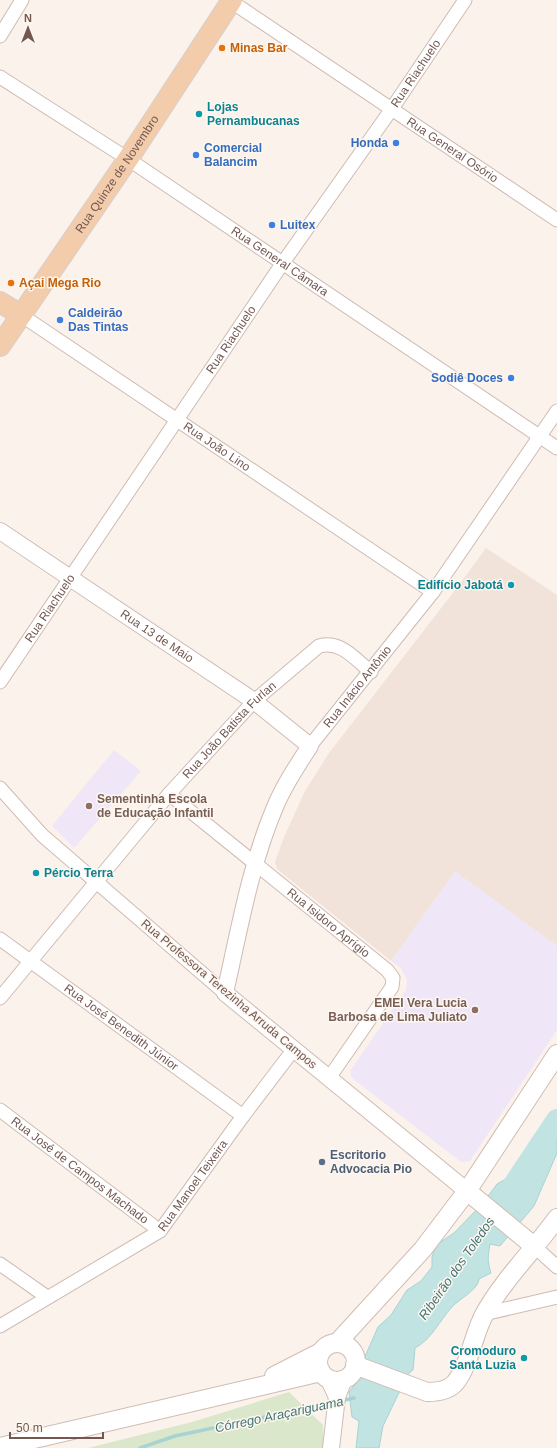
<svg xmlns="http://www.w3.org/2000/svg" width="557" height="1448" font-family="Helvetica,sans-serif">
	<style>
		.residential { fill: #f2e3da }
		.education { fill: #efe7f7 }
		.green { fill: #dbe7ca }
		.water { fill: #c1e3e2; stroke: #a8d3d3 }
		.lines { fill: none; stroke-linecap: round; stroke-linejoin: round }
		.stream { stroke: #a8d3d3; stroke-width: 3.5 }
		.river { stroke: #c1e3e2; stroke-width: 22 }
		.minor-casing { stroke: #cebbb4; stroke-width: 15 }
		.tertiary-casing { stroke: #cebbb4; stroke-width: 18 }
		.secondary-casing { stroke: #d0bbb2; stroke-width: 20 }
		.primary-casing { stroke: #d8d0ce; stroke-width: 22 }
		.minor { stroke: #fff; stroke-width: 13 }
		.tertiary { stroke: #fff; stroke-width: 16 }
		.secondary { stroke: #fff; stroke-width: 18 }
		.primary { stroke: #f2ccab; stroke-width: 20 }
		.food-dot { fill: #e8710a; stroke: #fdf7f1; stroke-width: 1.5 }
		.culture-dot { fill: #0f9aa8; stroke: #fdf7f1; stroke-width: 1.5 }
		.shop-dot { fill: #3f7fe0; stroke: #fdf7f1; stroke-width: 1.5 }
		.education-dot { fill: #8d6e63; stroke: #fdf7f1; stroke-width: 1.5 }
		.service-dot { fill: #5c6f8a; stroke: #fdf7f1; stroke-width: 1.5 }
		.labels { text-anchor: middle; stroke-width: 3; stroke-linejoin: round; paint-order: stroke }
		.food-label { font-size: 12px; font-weight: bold; fill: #c56008; stroke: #fdf7f1; text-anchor: start }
		.street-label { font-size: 12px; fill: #735750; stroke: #fdf7f1 }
		.culture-label { font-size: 12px; font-weight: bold; fill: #0d838f; stroke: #fdf7f1; text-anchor: start }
		.shop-label { font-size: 12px; font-weight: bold; fill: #366cbe; stroke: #fdf7f1; text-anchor: start }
		.education-label { font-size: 12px; font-weight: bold; fill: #785e54; stroke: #fdf7f1; text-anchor: start }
		.service-label { font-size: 12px; font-weight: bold; fill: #4e5e75; stroke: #fdf7f1; text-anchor: start }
		.water-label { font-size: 13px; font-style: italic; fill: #457676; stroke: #fdf7f1 }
	</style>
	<rect width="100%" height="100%" fill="#fbf2eb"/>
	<path class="residential" d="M486,548L557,595V946L455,872L391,961L277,869L275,862L284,837L305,791L329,753L459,585Z"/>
	<g class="education">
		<path d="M114,750L141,771L74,848L52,826Z"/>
		<path d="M455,871L557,946V1030L470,1161L461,1162L352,1078L350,1071L406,990L407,980L401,968L391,961Z"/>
	</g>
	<path class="green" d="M289,1392L323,1425L324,1448H88L192,1422Z"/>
	<path class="water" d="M557,1120V1153L534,1206L500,1246L490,1244C488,1257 487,1260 491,1273L479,1279C478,1290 459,1299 452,1307C440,1320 431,1340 415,1348L413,1370L408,1374L383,1426L379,1448H356L359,1421L352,1417L349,1392L356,1383L363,1361L378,1327L391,1315L407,1290L421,1281L432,1267V1257L436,1245L454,1233L483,1203L497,1184L528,1166Z"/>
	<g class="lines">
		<g class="stream">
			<path d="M340,1401L354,1398"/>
			<path d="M140,1448L175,1436L332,1403"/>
		</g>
		<path class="river" d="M511,1189L557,1120"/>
		<g class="minor-casing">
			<g id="minor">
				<path id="s1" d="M229,0L557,220"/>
				<path d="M0,36L22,0"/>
				<path id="s2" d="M0,77L128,159L557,448"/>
				<path id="s3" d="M21,315L433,592"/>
				<path id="s4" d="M0,682L282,264L391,110L465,0"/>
				<path id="s5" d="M310,746L433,592L557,411"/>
				<path d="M0,788L42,835L225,993"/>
				<path id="s6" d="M169,794L387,970L393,978L392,987L329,1078"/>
				<path id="s7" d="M0,939L243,1116"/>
				<path id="s8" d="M0,998L169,794L254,701L319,646C341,640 355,659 371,672"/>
				<path id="s9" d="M0,1110L160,1231"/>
				<path d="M535,1247L557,1267"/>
				<path d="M0,1264L47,1297"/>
				<path d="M484,1314L557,1297"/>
				<path id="s10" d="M0,1326L160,1231L243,1116L294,1049"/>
			</g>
		</g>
		<g class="tertiary-casing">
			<g id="tertiary">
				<path id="s11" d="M0,531L254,701L310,746C297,766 284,785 275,807C250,866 239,931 225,993L467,1191"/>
				<path d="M328,1378L337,1397"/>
				<path d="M331,1448L337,1397L344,1379"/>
			</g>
		</g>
		<g class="secondary-casing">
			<g id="secondary">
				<path d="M467,1191L535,1247"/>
				<path d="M337,1343L423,1249L467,1191L557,1054"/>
				<circle cx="337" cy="1362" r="19"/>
				<path d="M355,1365L427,1392C437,1392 448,1391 455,1383C470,1365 473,1334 485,1313C504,1279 534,1250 557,1218"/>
				<path d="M274,1376L321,1352"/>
				<path d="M0,1447L321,1372"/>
			</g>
		</g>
		<g class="primary-casing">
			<g id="primary">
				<path d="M0,302L21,315"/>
				<path id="s12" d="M0,346L128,159L232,0"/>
			</g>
		</g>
		<use href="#minor" class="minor"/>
		<use href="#tertiary" class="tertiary"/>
		<use href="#secondary" class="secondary"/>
		<use href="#primary" class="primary"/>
	</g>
	<g class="food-dot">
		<circle cx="222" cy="48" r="4"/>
		<circle cx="11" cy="283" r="4"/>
	</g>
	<g class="culture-dot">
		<circle cx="199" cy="114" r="4"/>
		<circle cx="511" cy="585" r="4"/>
		<circle cx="36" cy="873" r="4"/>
		<circle cx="524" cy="1358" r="4"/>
	</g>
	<g class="shop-dot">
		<circle cx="396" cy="143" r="4"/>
		<circle cx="196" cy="155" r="4"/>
		<circle cx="272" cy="225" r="4"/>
		<circle cx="60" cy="320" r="4"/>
		<circle cx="511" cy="378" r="4"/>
	</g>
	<g class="education-dot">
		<circle cx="89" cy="806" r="4"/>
		<circle cx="475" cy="1010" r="4"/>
	</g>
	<circle class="service-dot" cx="322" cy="1162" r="4"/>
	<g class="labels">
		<g class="food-label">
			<text x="230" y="52">Minas Bar</text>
			<text x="19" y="287">Açai Mega Rio</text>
		</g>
		<g class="street-label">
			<text dy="4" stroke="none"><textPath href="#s4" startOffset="737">Rua Riachuelo</textPath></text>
			<text dy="4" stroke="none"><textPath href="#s1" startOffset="269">Rua General Osório</textPath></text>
			<text dy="4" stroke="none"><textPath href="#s12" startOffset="208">Rua Quinze de Novembro</textPath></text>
			<text dy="4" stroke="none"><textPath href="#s2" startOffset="335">Rua General Câmara</textPath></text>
			<text dy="4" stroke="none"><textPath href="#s4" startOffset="413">Rua Riachuelo</textPath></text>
			<text dy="4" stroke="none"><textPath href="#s3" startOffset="236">Rua João Lino</textPath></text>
			<text dy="4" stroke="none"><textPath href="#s4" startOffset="89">Rua Riachuelo</textPath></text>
			<text dy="4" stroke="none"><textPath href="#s11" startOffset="189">Rua 13 de Maio</textPath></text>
			<text dy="4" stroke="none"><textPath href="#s5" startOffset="76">Rua Inácio Antônio</textPath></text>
			<text dy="4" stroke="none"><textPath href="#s8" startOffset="353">Rua João Batista Furlan</textPath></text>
			<text dy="4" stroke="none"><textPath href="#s6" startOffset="205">Rua Isidoro Aprígio</textPath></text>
			<text transform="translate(229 994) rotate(40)" y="4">Rua Professora Terezinha Arruda Campos</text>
			<text dy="4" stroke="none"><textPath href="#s7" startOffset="150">Rua José Benedith Júnior</textPath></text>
			<text dy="4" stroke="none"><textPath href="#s9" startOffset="100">Rua José de Campos Machado</textPath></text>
			<text dy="4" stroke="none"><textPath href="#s10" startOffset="242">Rua Manoel Teixeira</textPath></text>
		</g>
		<g class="culture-label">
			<text x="207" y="111">Lojas<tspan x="207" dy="14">Pernambucanas</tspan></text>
			<text x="503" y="589" text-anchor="end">Edifício Jabotá</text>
			<text x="44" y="877">Pércio Terra</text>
			<text x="516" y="1355" text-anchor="end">Cromoduro<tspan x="516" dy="14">Santa Luzia</tspan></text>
		</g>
		<g class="shop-label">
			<text x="388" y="147" text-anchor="end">Honda</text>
			<text x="204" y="152">Comercial<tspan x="204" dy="14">Balancim</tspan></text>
			<text x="280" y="229">Luitex</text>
			<text x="68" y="317">Caldeirão<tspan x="68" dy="14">Das Tintas</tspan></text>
			<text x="503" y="382" text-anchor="end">Sodiê Doces</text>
		</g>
		<g class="education-label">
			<text x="97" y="803">Sementinha Escola<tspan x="97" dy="14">de Educação Infantil</tspan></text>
			<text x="467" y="1007" text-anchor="end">EMEI Vera Lucia<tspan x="467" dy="14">Barbosa de Lima Juliato</tspan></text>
		</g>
		<g class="service-label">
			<text x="330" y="1159">Escritorio<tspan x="330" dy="14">Advocacia Pio</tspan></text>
		</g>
		<g class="water-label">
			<text transform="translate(456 1268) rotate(-55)" y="5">Ribeirão dos Toledos</text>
			<text transform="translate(279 1414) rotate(-12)" y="5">Córrego Araçariguama</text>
		</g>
	</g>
	<g transform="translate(28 28)" stroke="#fdf7f1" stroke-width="3" paint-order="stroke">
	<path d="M0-3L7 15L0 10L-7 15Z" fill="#735750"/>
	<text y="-6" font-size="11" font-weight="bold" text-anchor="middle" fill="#735750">N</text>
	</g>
	<path d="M10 1432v6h93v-6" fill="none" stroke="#735750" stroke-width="2"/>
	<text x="16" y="1432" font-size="12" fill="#735750" stroke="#fdf7f1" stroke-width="3" paint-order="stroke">50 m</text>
</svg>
